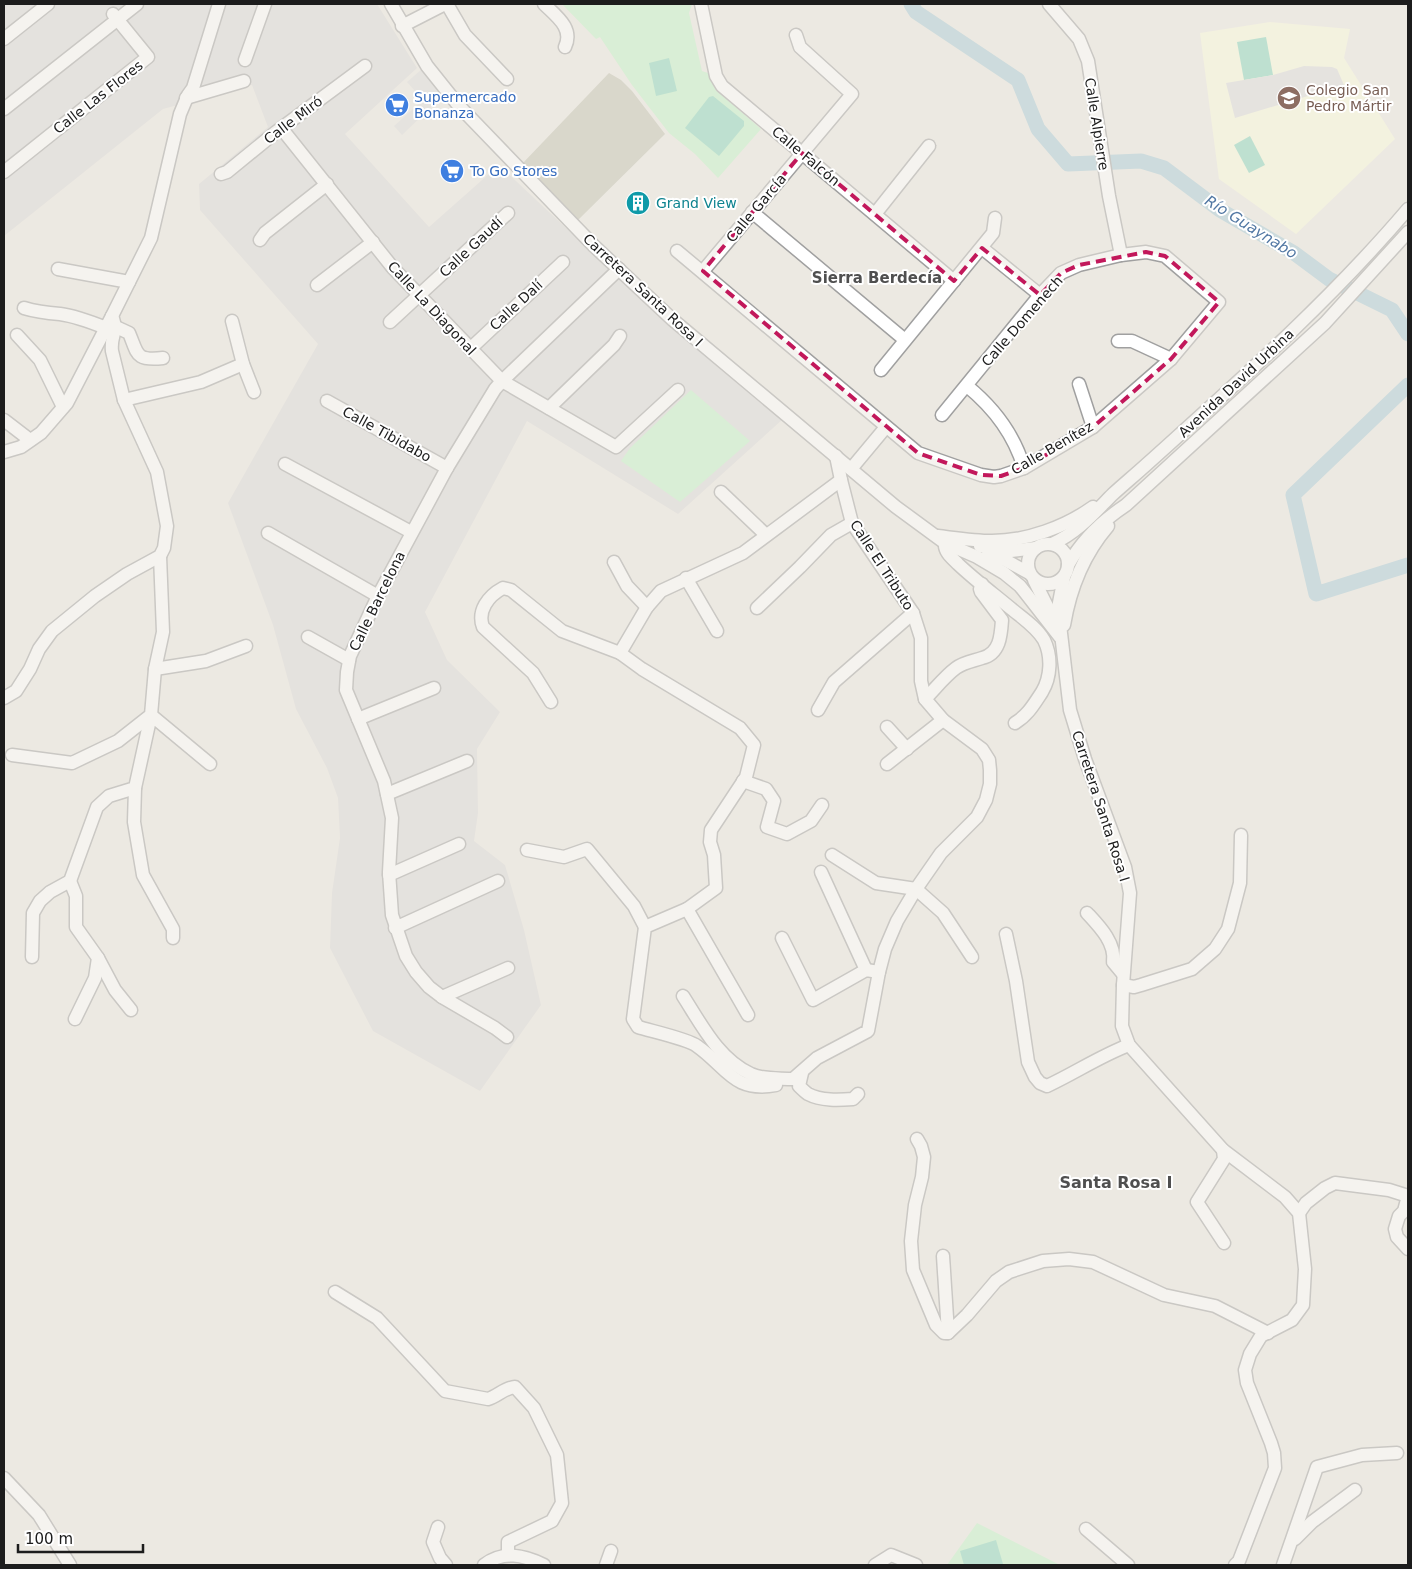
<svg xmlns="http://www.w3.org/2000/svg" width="1412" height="1569" font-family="'DejaVu Sans',sans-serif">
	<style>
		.residential { fill: #dad9d9 }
		.education { fill: #fbfcdc }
		.construction { fill: #c0c0af }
		.park { fill: #c2f4c7 }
		.pitch { fill: #86d6ba }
		.parking { fill: #dcdcdc }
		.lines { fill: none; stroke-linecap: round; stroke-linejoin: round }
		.river { stroke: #a6cad7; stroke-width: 15 }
		.minor-casing { stroke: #a0a0a0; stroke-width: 15 }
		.minor { stroke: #fff; stroke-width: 12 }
		.marked { fill: none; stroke: #c2185b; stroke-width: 4; stroke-dasharray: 10 6; stroke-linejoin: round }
		.labels { text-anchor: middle; stroke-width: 4; stroke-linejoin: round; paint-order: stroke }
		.education-label { font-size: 14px; fill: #785e54; stroke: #fff; text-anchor: start }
		.street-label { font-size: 14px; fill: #1c1c1c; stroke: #fff }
		.shop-label { font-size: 14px; fill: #366cbe; stroke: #fff; text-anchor: start }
		.culture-label { font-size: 14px; fill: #0d838f; stroke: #fff; text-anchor: start }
		.water-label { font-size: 15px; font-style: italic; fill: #5177a3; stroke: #fff }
		.neighbourhood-label { font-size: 15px; font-weight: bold; fill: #4f4f4f; stroke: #fff }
		.quarter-label { font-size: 16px; font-weight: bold; fill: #4f4f4f; stroke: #fff }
	</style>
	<rect width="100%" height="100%" fill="#ece9e2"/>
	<path class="residential" d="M4,4H377L417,68L345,134L429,227L499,165L649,306L783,419L678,514L527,421L425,612L447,660L500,712L477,749L478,813L474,841L505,865L524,930L541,1005L480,1091L373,1031L330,948L332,893L340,838L338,798L327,768L296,709L273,625L228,503L318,344L200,210L199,184L268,127L252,85L163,109L4,236Z"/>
	<path class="education" d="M1270,22L1350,29L1344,58L1395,139L1296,234L1219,179L1200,33Z"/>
	<path class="construction" d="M609,73L621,80L632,91L665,134L577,221L522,164Z"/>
	<g class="park">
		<path d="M562,4H692L689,13L702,71L708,73L716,90L761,129L718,178L695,154L669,133L632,85L600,37L596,39Z"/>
		<path d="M691,390L750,441L680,502L621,461L630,448Z"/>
		<path d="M977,1523L1060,1565H947Z"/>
	</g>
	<g class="pitch">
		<path d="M1266,37L1273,75L1244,80L1237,42Z"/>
		<path d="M669,58L677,91L656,96L649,63Z"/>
		<path d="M713,96L744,121V126L719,156L685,128L709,97Z"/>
		<path d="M1250,136L1265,165L1249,173L1234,145Z"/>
		<path d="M996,1540L1003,1564L964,1565L960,1551Z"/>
	</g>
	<g class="parking">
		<path d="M1304,66L1332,67L1337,69L1344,85L1235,118L1226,83L1273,75Z"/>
		<path d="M422,69L443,96L402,135L394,126L423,100L407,82Z"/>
	</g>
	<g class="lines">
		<g class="river">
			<path d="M911,4L916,12L1018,80L1038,129L1068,164L1141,161L1164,168L1220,210L1294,253L1329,279L1392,310L1408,334"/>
			<path d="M1408,385L1293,495L1316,594L1408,565"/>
		</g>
		<g class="minor-casing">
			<g id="minor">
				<path d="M391,4L427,66L459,106L594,246L673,320L896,507L945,543L977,557L1004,573L1020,586L1060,637"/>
				<path d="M447,4L465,35L507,79"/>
				<path d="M544,4C556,16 574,28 565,47"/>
				<path d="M701,4L716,76L722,86L954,281"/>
				<path d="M1049,4L1079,39L1088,61L1109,196L1121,255"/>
				<path d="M402,26L445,4"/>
				<path d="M4,39L48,4"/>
				<path d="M245,60L265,4"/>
				<path d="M186,98L244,81"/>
				<path d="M4,109L137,4"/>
				<path d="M282,129L393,268L502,381L616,447L678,390"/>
				<path d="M4,172L148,57L113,14"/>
				<path d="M221,174L227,172L276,132L365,66"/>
				<path d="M752,212L905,340"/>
				<path d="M875,214L929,146"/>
				<path d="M260,240L265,233L327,184"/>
				<path d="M982,248L1040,295"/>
				<path d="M677,251L918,453L981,475L994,477L1001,476L1024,468L1093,427L1171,359L1219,302L1165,256L1146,252L1121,255L1079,265L1061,273L1040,295L942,415"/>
				<path d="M58,269L129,282"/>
				<path d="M703,271L852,94L800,47L796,35"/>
				<path d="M317,285L373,242"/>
				<path d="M24,308C37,312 47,313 60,314C75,316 91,322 106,328"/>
				<path d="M232,321L243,364L254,392"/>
				<path d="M390,322L508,213"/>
				<path d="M116,327L129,333C138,354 135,361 163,358"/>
				<path d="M17,335L40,360L63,407"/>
				<path d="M1118,341H1132L1171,359"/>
				<path d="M470,349L563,262"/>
				<path d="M881,370L993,233L995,218"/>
				<path d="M1079,384L1093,427"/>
				<path d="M967,386C994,408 1014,434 1024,468"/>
				<path d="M124,400L201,382L243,364"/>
				<path d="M327,401L447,468"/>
				<path d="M549,408L614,345L620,336"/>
				<path d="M4,420L30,440"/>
				<path d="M4,452L21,447L41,433L67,403L112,316L151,238L180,114L188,95L193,88L219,4"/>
				<path d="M285,464L411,532"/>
				<path d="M851,469L886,427"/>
				<path d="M721,492L766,535"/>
				<path d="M268,533L378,596"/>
				<path d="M938,536C955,538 974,541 992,541C1027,541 1065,527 1093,507"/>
				<path d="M945,543C944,552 952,558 958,564C976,581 995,595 1014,611C1024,619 1037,628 1044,640C1052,656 1051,677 1042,692C1034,704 1028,715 1015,723"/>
				<circle cx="1048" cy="564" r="20"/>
				<path d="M1052,544C1077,533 1094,513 1113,494C1124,484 1136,474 1147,464C1238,382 1329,302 1408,209"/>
				<path d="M980,546L1011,551L1036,548"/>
				<path d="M988,554L1005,560L1029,573"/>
				<path d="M614,562L627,586L647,607"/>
				<path d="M1068,565C1082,540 1102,521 1126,505L1325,323L1408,232"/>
				<path d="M1064,577L1058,608L1070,710L1085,759L1125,867L1130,893L1123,985L1122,1026L1129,1045L1223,1150L1285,1197L1299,1213L1305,1269L1303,1305L1292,1320L1261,1336L1250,1354L1245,1370L1247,1383L1271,1443L1274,1453L1275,1468L1239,1561L1235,1565"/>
				<path d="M686,578L717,631"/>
				<path d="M1034,580L1052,616"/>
				<path d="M757,608L800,567L831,535L852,523"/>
				<path d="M1064,625C1070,589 1084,554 1108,526"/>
				<path d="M308,637L349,660"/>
				<path d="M620,653L642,669L740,728L754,745L746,777L711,830L710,842L714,855L716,888L687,909L645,927L633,1019L638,1027C651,1031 688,1039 697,1046C727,1067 733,1093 776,1085"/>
				<path d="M155,669L206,661L246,646"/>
				<path d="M4,698L16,691L30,669L39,649L52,631L95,596L127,574L160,556L164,548L167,526L157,472L124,400L112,351C110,334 119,334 112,316"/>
				<path d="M925,699C935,689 945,676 956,668C964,662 973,661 982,658C1000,654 1001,635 1002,620L981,592L980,589L982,584"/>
				<path d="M551,702L533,673L483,627C477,611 488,596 503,588L511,590L562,631L620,653L647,607L661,591L743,553L841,480"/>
				<path d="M818,710L834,682L913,613"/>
				<path d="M358,719L434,688"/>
				<path d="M887,727L907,749"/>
				<path d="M12,755L72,763L118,741L151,715L155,669L163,632L160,556"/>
				<path d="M887,764L943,720"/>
				<path d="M743,781L766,789L774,801L767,827L787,834L811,821L822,805"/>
				<path d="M135,788L134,822L143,875L173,929V938"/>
				<path d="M387,794L467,761"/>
				<path d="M527,850L564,857L587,849L634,906L645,927"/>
				<path d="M832,855L876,883L916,889L943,913L972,957"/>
				<path d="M821,872L866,970"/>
				<path d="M389,875L459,844"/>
				<path d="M70,881L76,896V927L98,958L95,978L75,1019"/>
				<path d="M687,909L748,1015"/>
				<path d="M1087,913C1099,926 1116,943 1113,962L1123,974"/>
				<path d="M395,928L498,881"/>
				<path d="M1006,934L1016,981L1028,1062L1035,1077L1040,1083L1047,1086C1075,1073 1100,1056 1129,1045"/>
				<path d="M782,938L813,1000L866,970L879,972"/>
				<path d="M32,957L33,913L40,901L50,892L70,881L97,807L109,796L135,788L151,715L210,764"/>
				<path d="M98,958L115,990L131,1010"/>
				<path d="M1123,985L1134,987L1141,985L1192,969L1215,949L1228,929L1240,883L1241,835"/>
				<path d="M683,996C701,1024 719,1060 751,1074C763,1080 780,1078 793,1079L817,1058L868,1031L879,972L885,949L897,921L916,889L941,853L977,817L986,800L990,784V770L989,760L982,749L943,720L925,699L921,681V638L913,613L852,523L841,480L836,456"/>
				<path d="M442,997L508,968"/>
				<path d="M507,1037L495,1028L442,997L429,987L416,972L406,956L392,915L389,872L392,818L384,781L346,690L347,672L350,656L378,596L447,468L495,389L502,381L619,269"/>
				<path d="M802,1073L799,1086C801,1088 805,1092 808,1094C821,1101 839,1100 853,1099L858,1094"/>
				<path d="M917,1139L921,1146L924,1157L922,1177L915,1205L911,1241L913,1270L936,1325L944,1333H948L967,1315L996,1281L1009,1272L1043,1261L1069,1259L1093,1262L1164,1295L1215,1306L1268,1333"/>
				<path d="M1223,1150L1224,1159L1197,1202L1224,1243"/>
				<path d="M1408,1196L1404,1211L1399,1216L1395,1229L1397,1237L1408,1249"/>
				<path d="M1299,1213L1306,1203L1325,1188L1335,1183L1389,1190L1408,1196"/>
				<path d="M943,1256L948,1333"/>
				<path d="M335,1292L377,1318L445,1391L488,1399C498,1396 504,1388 515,1387L534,1408L557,1455L562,1503L552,1521L508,1542V1554"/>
				<path d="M4,1478L39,1515L70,1565"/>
				<path d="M438,1527L433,1542L440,1558L446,1565"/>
				<path d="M1086,1529L1128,1565"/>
				<path d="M1295,1539L1312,1522L1355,1490"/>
				<path d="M484,1565C503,1550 524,1555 544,1565"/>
				<path d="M606,1565L611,1551"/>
				<path d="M875,1565L891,1555L916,1565"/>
				<path d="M1283,1565L1317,1467L1362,1455L1397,1453"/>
			</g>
		</g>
		<use href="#minor" class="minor"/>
	</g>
	<path d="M0 0H1412V1569H0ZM802,153L954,281L982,248L1040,295L1061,273L1079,265L1146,252L1165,256L1219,302L1171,359L1093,427L1024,468L1001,476L981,475L918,453L703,271Z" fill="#ece9e2" fill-opacity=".55" fill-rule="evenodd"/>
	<path class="marked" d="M802,153L954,281L982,248L1040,295L1061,273L1079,265L1146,252L1165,256L1219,302L1171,359L1093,427L1024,468L1001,476L981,475L918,453L703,271Z"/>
	<defs>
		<g id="university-disc" transform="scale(1.25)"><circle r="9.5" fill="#8d6e63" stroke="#fff"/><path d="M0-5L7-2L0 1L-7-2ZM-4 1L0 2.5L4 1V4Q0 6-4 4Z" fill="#fff"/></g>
		<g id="supermarket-disc" transform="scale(1.25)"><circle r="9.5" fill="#3f7fe0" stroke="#fff"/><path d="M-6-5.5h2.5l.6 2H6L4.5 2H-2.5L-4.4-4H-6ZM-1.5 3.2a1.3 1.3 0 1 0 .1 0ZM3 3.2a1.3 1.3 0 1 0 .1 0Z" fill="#fff"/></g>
		<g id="building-disc" transform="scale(1.25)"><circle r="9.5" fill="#0f9aa8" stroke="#fff"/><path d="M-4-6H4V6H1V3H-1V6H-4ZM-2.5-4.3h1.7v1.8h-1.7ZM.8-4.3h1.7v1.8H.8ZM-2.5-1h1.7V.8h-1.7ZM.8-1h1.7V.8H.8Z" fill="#fff"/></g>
	</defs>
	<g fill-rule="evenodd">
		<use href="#university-disc" x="1289" y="98"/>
		<use href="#supermarket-disc" x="397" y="105"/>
		<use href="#supermarket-disc" x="452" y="171"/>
		<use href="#building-disc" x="638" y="203"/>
	</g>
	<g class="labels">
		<g class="education-label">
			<text x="1306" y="95">Colegio San<tspan x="1306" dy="16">Pedro Mártir</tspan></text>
		</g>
		<g class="street-label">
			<text transform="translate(98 97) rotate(-38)" y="5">Calle Las Flores</text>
			<text transform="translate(293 120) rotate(-37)" y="5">Calle Miró</text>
			<text transform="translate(1097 124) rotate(81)" y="5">Calle Alpierre</text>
			<text transform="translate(806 156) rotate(40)" y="5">Calle Falcón</text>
			<text transform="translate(756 208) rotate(-50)" y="5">Calle García</text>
			<text transform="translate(471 247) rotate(-43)" y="5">Calle Gaudí</text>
			<text transform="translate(643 290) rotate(43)" y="5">Carretera Santa Rosa I</text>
			<text transform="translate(516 305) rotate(-43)" y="5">Calle Dalí</text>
			<text transform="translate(432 308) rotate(47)" y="5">Calle La Diagonal</text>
			<text transform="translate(1022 321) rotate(-49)" y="5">Calle Domenech</text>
			<text transform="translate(1236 383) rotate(-43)" y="5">Avenida David Urbina</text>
			<text transform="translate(387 434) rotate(29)" y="5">Calle Tibidabo</text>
			<text transform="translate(1052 448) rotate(-30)" y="5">Calle Benítez</text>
			<text transform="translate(882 565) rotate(57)" y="5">Calle El Tributo</text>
			<text transform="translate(377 601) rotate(-64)" y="5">Calle Barcelona</text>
			<text transform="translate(1101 806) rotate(72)" y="5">Carretera Santa Rosa I</text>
		</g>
		<g class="shop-label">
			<text x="414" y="102">Supermercado<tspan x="414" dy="16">Bonanza</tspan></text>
			<text x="470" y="176">To Go Stores</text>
		</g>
		<g class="culture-label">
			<text x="656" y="208">Grand View</text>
		</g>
		<g class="water-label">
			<text transform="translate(1251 227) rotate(32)" y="5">Río Guaynabo</text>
		</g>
		<g class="neighbourhood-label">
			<text x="877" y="283">Sierra Berdecía</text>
		</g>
		<g class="quarter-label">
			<text x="1116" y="1188">Santa Rosa I</text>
		</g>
	</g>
	<rect width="1412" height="1569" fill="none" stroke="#1c1c1c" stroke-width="10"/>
	<path d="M18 1544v8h125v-8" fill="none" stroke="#1c1c1c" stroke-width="2.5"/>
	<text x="25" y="1544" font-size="15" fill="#1c1c1c" stroke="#ffffff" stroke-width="4" paint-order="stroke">100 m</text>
</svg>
